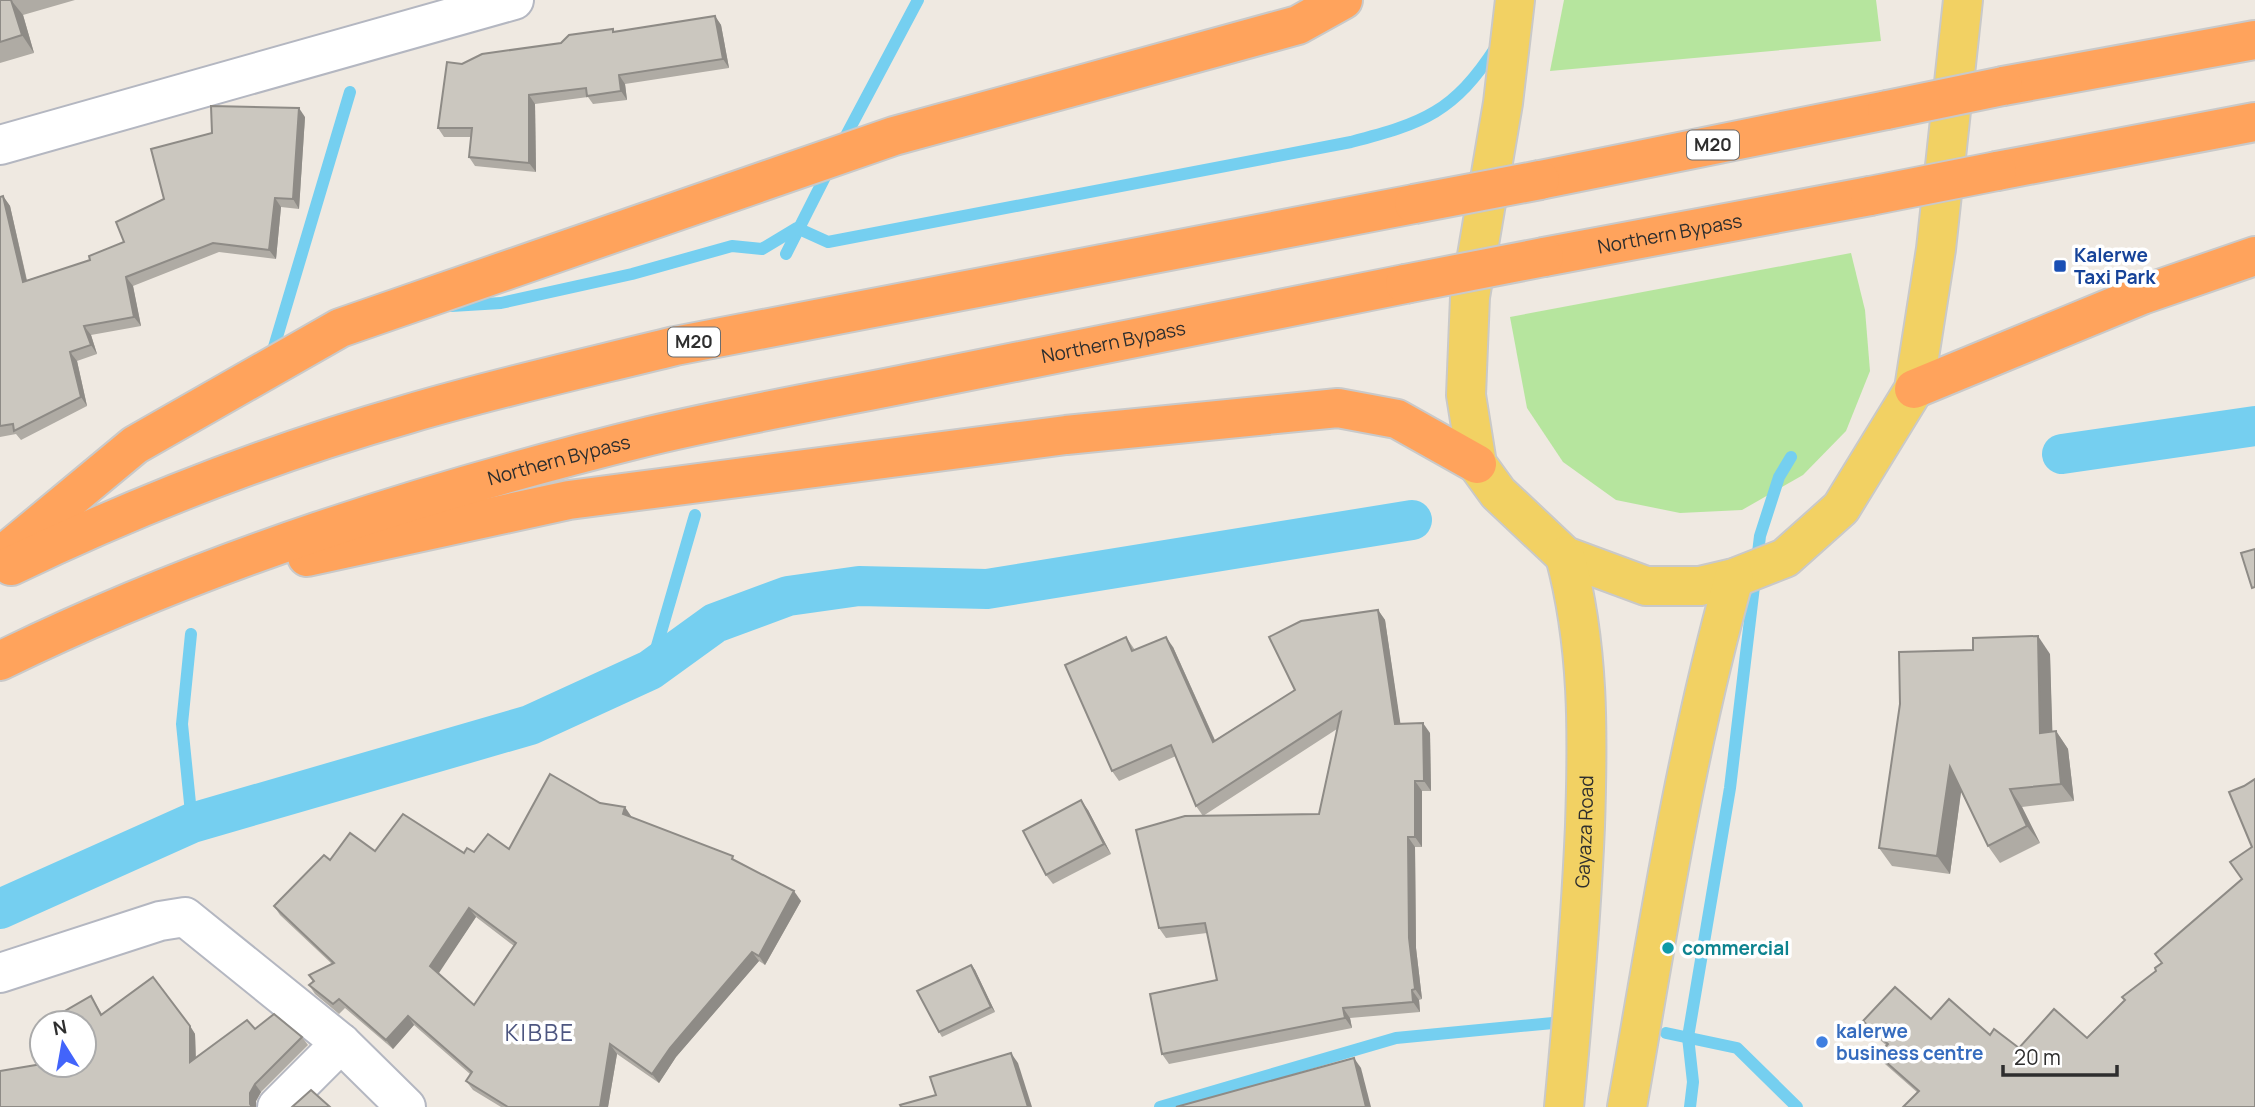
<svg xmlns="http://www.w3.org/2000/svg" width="2255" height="1107" font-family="Manrope,sans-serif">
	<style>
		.green { fill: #b6e59e }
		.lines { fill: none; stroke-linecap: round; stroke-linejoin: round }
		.stream { stroke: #75cff0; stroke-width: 12 }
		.canal { stroke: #75cff0; stroke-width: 40 }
		.minor-casing { stroke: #b4b7c1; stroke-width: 42 }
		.major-casing { stroke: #c9c9c9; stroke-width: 42 }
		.highway-casing { stroke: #c9c9c9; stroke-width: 42 }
		.minor { stroke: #fff; stroke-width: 38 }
		.major { stroke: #f2d163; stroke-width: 38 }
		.highway { stroke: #ffa35c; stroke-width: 38 }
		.highway-bridge-casing { stroke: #c9c9c9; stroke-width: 42; stroke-linecap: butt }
		.highway-bridge { stroke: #ffa35c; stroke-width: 38 }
		.wall { fill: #afaba4; fill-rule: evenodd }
		.shaded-wall { fill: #8e8b86 }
		.building { fill: #cbc7bf; stroke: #8e8b86; stroke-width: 2; fill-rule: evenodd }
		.transit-dot { fill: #1a4fb4; stroke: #fff; stroke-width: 2.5 }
		.culture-dot { fill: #0f9aa8; stroke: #fff; stroke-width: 2.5 }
		.shop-dot { fill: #3f7fe0; stroke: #fff; stroke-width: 2.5 }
		.labels { text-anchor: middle; stroke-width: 7; stroke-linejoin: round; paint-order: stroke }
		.shield { fill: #fff; stroke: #6d6d6d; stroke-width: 2 }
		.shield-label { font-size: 18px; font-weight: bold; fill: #2e2e2e }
		.street-label { font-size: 19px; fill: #2e2e2e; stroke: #fff }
		.transit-label { font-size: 19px; font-weight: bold; fill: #164399; stroke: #fff; text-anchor: start }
		.culture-label { font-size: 19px; font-weight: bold; fill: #0d838f; stroke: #fff; text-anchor: start }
		.shop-label { font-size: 19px; font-weight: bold; fill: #366cbe; stroke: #fff; text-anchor: start }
		.quarter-label { font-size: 23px; letter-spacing: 2px; fill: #4d5680; stroke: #fff }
	</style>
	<rect width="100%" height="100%" fill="#efe9e1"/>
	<g class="green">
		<path d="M1564,0H1876L1881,41L1550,71Z"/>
		<path d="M1851,253L1865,310L1870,371L1846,431L1803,475L1742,510L1680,513L1616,500L1563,462L1527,408L1510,317Z"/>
	</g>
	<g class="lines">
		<g class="stream">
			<path d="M841,145L918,0"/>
			<path d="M786,254L830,167"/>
			<path d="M451,306L501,303L632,274L732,246L762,249L797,228L828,242L1351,142C1424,123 1454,112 1496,47"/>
			<path d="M271,357L350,92"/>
			<path d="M191,634L182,724L192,823"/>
			<path d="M650,670L695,515"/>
			<path d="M1666,1033L1737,1048L1797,1107"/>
			<path d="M1160,1107L1396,1038L1553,1023"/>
			<path d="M1690,1107L1693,1082L1688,1037L1730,788L1760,536L1779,477L1791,457"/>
		</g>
		<g class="canal">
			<path d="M2062,454L2255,426"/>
			<path d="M0,909L192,823L530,725L650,670L715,623L788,596L859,586L987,589L1412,520"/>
		</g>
		<g class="minor-casing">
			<g id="minor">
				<path d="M0,145L514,0"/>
				<path d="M0,973L160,921L185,917L341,1043L406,1107"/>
				<path d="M277,1107L341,1043"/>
			</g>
		</g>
		<g class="major-casing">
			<g id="major">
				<path d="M1515,0L1503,103L1470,297L1466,395L1477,464L1498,493L1565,556L1646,586H1700L1734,578L1785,558L1841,508L1914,389L1936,249L1963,0"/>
				<path id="s1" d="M1564,1107C1573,1013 1581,920 1585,826C1588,734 1589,645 1565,556"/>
				<path d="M1627,1107C1658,930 1685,752 1734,578"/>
			</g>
		</g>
		<g class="highway-casing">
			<g id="highway">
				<path d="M2003,86L2255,40"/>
				<path d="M1997,171L2255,122"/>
				<path d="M1540,180L1887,110"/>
				<path id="s2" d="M1544,257L1870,196"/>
				<path d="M1914,389L2142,295L2255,256"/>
				<path d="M0,557L135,445L340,328L894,136L1298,25L1343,0"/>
				<path d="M307,557L569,500L1066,435L1338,408L1397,419L1477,464"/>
				<path d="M11,566C138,505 272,453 408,414C496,388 586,368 675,346L1414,204"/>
				<path id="s3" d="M0,661C206,560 427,491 650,436C742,414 837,398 930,379C1088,347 1246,315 1405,284"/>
			</g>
		</g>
		<use href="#minor" class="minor"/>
		<use href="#major" class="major"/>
		<use href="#highway" class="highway"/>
		<g class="highway-bridge-casing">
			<g id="highway-bridge">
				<path d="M1887,110L2003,86"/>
				<path d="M1870,196L1997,171"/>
				<path d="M1414,204L1540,180"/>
				<path d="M1405,284L1544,257"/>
			</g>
		</g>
		<use href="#highway-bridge" class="highway-bridge"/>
	</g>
	<g class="wall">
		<path d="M0,0H75L23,15L34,53L0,63Z"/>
		<path d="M715,16L721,25L729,68L625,84L627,100L593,104L588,97L535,104L536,172L475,166L469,157L471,137H444L438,128L462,64L615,32Z"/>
		<path d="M305,117L299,209L281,207L276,259L219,252L133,286L141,326L91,335L97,354L77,361L87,406L21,440L16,434L0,437V197L3,196L10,206L27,280L90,260L124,242L164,199Z"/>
		<path d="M1378,610L1385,620L1400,724L1430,733L1431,791H1422V847H1415L1416,948L1422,999L1419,1000L1420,1012L1350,1018L1352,1028L1169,1064L1162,1054L1217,980L1207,933L1166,938L1159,928L1203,816L1196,806L1176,756L1119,781L1112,771L1126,637L1135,650L1173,647L1215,740L1295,690ZM1337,729L1319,814L1203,816Z"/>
		<path d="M2050,654L2052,732L2056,731L2068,749L2074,801L2022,807L2040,843L2000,863L1988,846L1961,791L1950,874L1892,866L1879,848L1900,704Z"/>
		<path d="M2255,779V1107L1918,1093L1885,1064L1878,1055L1887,1046L1870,1031L1863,1021L1931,1019L1990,1035L2019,1048L2087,1038L2156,971L2242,879L2252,847L2244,786Z"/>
		<path d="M600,803L631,816V817L736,861L801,901L765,965L759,961L676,1057L659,1083L617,1054L608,1107H501L473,1090L466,1081L470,1074L414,1025L393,1049L345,1008L339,1014L315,994L309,985L313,981L309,975L332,964L280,915L274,906L330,860L375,851L464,853L509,849ZM476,917L514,946L474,1005L438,973Z"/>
		<path d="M1088,810L1111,854L1053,884L1046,875Z"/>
		<path d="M972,965L975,970L995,1012L942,1037L939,1032Z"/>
		<path d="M91,996L102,1014L190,1026L195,1034L196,1058L255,1029L302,1037L308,1045L261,1092L256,1101V1107H0L84,1065Z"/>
	</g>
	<g class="shaded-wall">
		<path d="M11,0L23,15L34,53L22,35Z"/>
		<path d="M715,16L721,25L729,68L723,59Z"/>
		<path d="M619,75L625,84L627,100L621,91Z"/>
		<path d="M529,95L535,104L536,172L529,163Z"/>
		<path d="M299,108L305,117L299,209L293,199Z"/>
		<path d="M3,196L10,206L29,291L23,282Z"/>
		<path d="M275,198L281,207L276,259L269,250Z"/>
		<path d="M126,277L133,286L141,326L134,317Z"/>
		<path d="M84,326L91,335L97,354L91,345Z"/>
		<path d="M70,352L77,361L87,406L81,397Z"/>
		<path d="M1378,610L1385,620L1402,734L1395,724Z"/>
		<path d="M2038,636L2050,654L2053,751L2040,733Z"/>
		<path d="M1166,637L1173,647L1220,752L1213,742Z"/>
		<path d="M1423,723L1430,733L1431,791L1424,781Z"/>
		<path d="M2056,731L2068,749L2074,801L2061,784Z"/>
		<path d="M1950,767L1962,785L1950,874L1937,856Z"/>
		<path d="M1415,781L1422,791V847L1415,837Z"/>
		<path d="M2010,789L2022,807L2040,843L2027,826Z"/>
		<path d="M1081,800L1088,810L1111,854L1104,844Z"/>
		<path d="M625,807L631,816L630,824L623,814Z"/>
		<path d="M1408,837L1415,847L1416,948L1422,999L1415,989L1409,938Z"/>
		<path d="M794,891L801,901L765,965L759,956Z"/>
		<path d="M469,908L476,917L437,976L430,966Z"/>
		<path d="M752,952L759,961L676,1057L659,1083L652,1074L670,1048Z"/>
		<path d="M971,965L975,970L995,1012L991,1007Z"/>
		<path d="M1412,990L1419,1000L1420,1012L1413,1002Z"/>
		<path d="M1343,1008L1350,1018L1352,1028L1345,1018Z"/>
		<path d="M408,1016L414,1025L393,1049L386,1040Z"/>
		<path d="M190,1026L195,1034L196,1070L190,1062Z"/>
		<path d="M610,1044L617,1054L608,1107H600Z"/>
		<path d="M1011,1053L1018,1063L1032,1107H1028Z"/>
		<path d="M1354,1058L1361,1068L1371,1107H1366Z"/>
		<path d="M255,1084L261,1092L256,1101V1107H252L250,1104V1093Z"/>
	</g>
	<g class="building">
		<path d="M0,0H11L22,35L0,42Z"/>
		<path d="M715,16L723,59L619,75L621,91L587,96L586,88L529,95V163L469,157L472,128H438L447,62L462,64L482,54L561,43L569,35L613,29V32Z"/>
		<path d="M211,106L299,108L293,199L275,198L269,250L213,243L126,277L134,317L84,326L91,345L70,352L81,397L14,431L13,424L0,426V197L3,196L23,282L90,260L89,256L124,242L116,222L164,199L151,149L212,133Z"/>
		<path d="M2255,549V587L2252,588L2241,553Z"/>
		<path d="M1378,610L1395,724L1423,723L1424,781H1415V837H1408L1409,938L1415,989L1412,990L1413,1002L1343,1008L1345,1018L1162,1054L1150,994L1217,980L1205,923L1159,928L1136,830L1185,816L1319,814L1341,712L1196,806L1171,745L1112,771L1065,665L1126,637L1132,651L1166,637L1213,742L1295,690L1269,637L1301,621Z"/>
		<path d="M2038,636L2040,733L2056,731L2061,784L2010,789L2027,826L1988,846L1950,767L1937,856L1879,848L1900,704L1899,652L1973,650V638Z"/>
		<path d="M550,774L600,803L625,807L623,814L733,856L732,859L794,891L759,956L752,952L670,1048L652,1074L610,1044L600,1107H508L466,1081L472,1072L408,1016L386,1040L339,999L333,1004L309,985L314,981L309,975L334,963L274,906L324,855L330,860L350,833L375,851L403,814L464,853L467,848L474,852L488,834L509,849ZM469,908L516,943L474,1005L430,966Z"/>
		<path d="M2255,779V1107H1903L1919,1091L1878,1055L1888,1044L1863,1021L1895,987L1931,1019L1949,999L1990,1035L1994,1029L2019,1048L2054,1009L2087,1038L2125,1000L2122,997L2156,971L2155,968L2162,963L2155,954L2242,879L2230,862L2252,847L2229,792L2244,786Z"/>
		<path d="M1081,800L1104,844L1046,875L1023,831Z"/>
		<path d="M971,965L991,1007L939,1032L917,991Z"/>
		<path d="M153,977L190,1026V1062L247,1020L255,1029L274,1014L302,1037L255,1084L250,1093V1104L252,1107H0V1071L42,1064V1065H84V1023H44L91,996L101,1015Z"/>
		<path d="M42,1024V1034L38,1027Z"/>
		<path d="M1011,1053L1028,1107H901L900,1105L936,1095L930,1077Z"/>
		<path d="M1354,1058L1366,1107H1176Z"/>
		<path d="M311,1090L330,1107H292Z"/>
	</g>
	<rect class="transit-dot" x="2053" y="259" width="14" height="14" rx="3.5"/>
	<circle class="culture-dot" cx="1668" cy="948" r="7"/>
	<circle class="shop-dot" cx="1822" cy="1042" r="7"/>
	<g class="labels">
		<g class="shield">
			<rect x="1687" y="130.5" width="52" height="29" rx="5"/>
			<rect x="668" y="327.5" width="52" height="29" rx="5"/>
		</g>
		<g class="shield-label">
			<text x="1713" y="151">M20</text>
			<text x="694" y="348">M20</text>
		</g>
		<g class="street-label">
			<text dy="7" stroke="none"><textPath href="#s2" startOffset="128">Northern Bypass</textPath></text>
			<text dy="7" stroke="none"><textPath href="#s3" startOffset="1162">Northern Bypass</textPath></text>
			<text dy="7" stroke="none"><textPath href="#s3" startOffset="595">Northern Bypass</textPath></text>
			<text dy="7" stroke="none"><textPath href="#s1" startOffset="276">Gayaza Road</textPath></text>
		</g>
		<g class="transit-label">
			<text x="2074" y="262">Kalerwe<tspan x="2074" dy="22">Taxi Park</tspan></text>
		</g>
		<g class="culture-label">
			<text x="1682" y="955">commercial</text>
		</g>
		<g class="shop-label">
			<text x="1836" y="1038">kalerwe<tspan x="1836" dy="22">business centre</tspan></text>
		</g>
		<g class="quarter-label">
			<text x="540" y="1041">KIBBE</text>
		</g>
	</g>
	<g transform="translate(63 1044) rotate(349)"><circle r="33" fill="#ffffff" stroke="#ababab" stroke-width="2"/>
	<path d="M0-5L12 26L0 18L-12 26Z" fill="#4264fb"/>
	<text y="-10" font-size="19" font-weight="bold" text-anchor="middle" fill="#2e2e2e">N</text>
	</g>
	<path d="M2003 1065v10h114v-10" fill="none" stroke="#2e2e2e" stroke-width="3.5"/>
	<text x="2014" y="1065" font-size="21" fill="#2e2e2e" stroke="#ffffff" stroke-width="5" paint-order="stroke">20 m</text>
</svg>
